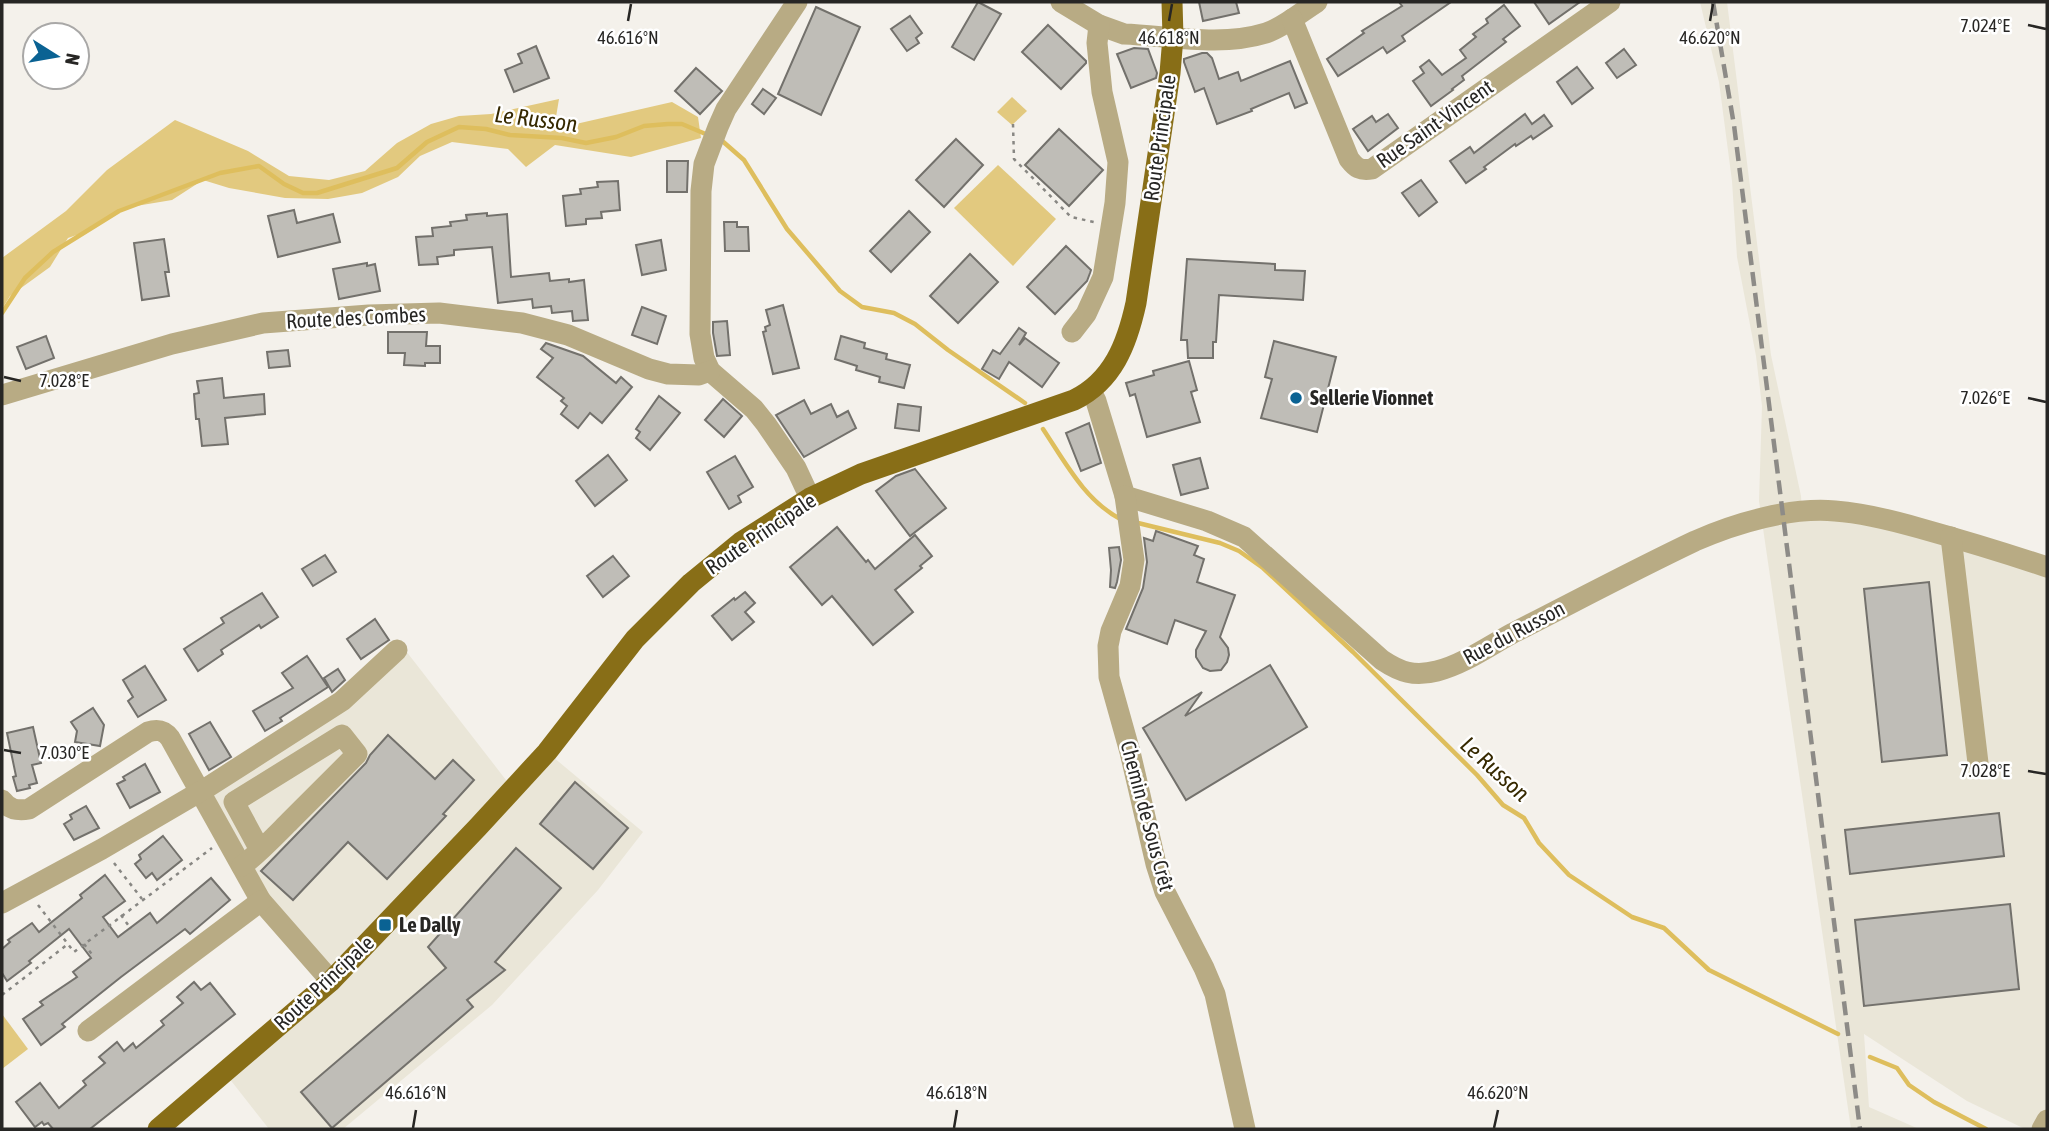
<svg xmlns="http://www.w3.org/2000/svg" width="2049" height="1131" font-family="'Asap Condensed',sans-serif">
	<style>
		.built { fill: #eae6d8 }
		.green { fill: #e2c97f }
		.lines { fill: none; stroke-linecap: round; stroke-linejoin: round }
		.stream { stroke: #debe5d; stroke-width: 4.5 }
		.building { fill: #bfbdb7; stroke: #73716c; stroke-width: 2 }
		.path { stroke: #888783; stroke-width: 2.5; stroke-dasharray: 3.5 5; stroke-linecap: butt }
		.minor { stroke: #b8ab84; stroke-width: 21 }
		.major { stroke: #886e17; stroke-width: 21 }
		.rail { stroke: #8d8b87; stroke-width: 4.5; stroke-dasharray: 14 7; stroke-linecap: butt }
		.ticks { fill: none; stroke: #272624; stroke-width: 2.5 }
		.poi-dot { fill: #0a6293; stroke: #fff; stroke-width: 2.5 }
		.labels { text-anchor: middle; stroke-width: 5; stroke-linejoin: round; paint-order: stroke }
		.street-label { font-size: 21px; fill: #272624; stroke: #fff }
		.poi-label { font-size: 21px; font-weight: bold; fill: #272624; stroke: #fff; text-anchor: start }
		.water-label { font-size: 23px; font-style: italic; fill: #362900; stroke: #fff }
		.ticks-label { font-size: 18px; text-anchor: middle; fill: #272624; stroke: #fff; stroke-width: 5; stroke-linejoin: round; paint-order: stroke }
	</style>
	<rect width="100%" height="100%" fill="#f4f1eb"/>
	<g class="built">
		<path d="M1700,2H1727L1771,355L1801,496L1802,512L1834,510L2047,567V1129H2025L1967,1101L1864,1034L1869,1107L1919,1129H1851L1759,501L1762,406L1756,356L1737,257L1732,181L1719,82Z"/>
		<path d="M406,651L513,789L547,752L643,832L598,890L492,1005L343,1129H269L225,1073L330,981L261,901L208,787Z"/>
	</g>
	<g class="green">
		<path d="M1012,97L1027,111L1012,125L997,112Z"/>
		<path d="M559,99L554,129L672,102L698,117L701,138L631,157L555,145L526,167L508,149L452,142L420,156L398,177L362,193L328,199L285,198L229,188L203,180L172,200L124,208L88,231L68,238L50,267L10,296L2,309V258L66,211L107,170L175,120L248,151L289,176L329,180L365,171L397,143L431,124L459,116L491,114Z"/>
		<path d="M998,165L1056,219L1013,266L954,208Z"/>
		<path d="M2,1014L28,1049L2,1069Z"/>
	</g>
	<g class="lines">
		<g class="stream">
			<path d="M720,139L744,160L787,229L840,291L862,307L894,313L915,324L948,350L1025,403"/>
			<path d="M2,313L25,278L53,252L119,211L220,173L259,166L284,184L303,193H317L397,168L427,142L459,127L486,129L510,135L562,138L586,143L616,137L644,126L668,124H682L708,135"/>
			<path d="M1043,429C1065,462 1085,501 1122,520"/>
			<path d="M1138,523L1220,543L1239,551L1263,568L1353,652L1477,775L1503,805L1524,818L1539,843L1569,875L1632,917L1664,928L1709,970L1838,1034"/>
			<path d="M1870,1057L1897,1068L1909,1085L1934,1102L1986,1129"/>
		</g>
	</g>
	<g class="building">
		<path d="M978,2L1001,14L974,60L952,47Z"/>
		<path d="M1199,2H1236L1239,13L1203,21Z"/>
		<path d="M1399,2H1451L1402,36L1405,41L1387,53L1383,47L1338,76L1327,59L1364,33L1362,31L1402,6Z"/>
		<path d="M1534,2H1580L1549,24Z"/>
		<path d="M1504,5L1520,26L1503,39L1506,42L1462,76L1464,80L1452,89L1453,90L1431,106L1413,81L1424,73L1420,67L1429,60L1442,75L1466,58L1460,50L1476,37L1473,34L1488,23L1486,19Z"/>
		<path d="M816,7L860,27L821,115L778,94Z"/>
		<path d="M910,16L922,33L916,38L919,43L907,51L891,29Z"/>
		<path d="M1048,25L1086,61V63L1061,89L1022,52Z"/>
		<path d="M536,46L549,78L514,92L505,70L522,63L518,54Z"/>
		<path d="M1134,48L1148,49L1157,73L1156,78L1131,88L1117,54Z"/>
		<path d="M1624,49L1636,65L1617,78L1606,63Z"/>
		<path d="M1202,53H1207L1212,58L1219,79L1238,72L1241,81L1290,61L1307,103L1295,108L1289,93L1251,109L1252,111L1217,124L1204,88L1195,92L1184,62V59Z"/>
		<path d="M1577,67L1593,88L1572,104L1557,82Z"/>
		<path d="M696,68L722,91L700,114L675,91Z"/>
		<path d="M763,89L776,98L764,114L752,104Z"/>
		<path d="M1388,114L1398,128L1368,151L1353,129L1372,116L1376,122Z"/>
		<path d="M1525,114L1532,124L1544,115L1552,126L1533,139L1531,136L1516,146L1515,144L1484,167L1486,169L1466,183L1450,161L1470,147L1474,153Z"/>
		<path d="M1059,129L1103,170L1069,206L1025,165Z"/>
		<path d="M956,139L983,165L944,207L916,180Z"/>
		<path d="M667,161H688L687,192H667Z"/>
		<path d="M1421,180L1437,202L1419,216L1402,193Z"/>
		<path d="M618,181L620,210L601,212L602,218L586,219V224L566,226L563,196L581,194L580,189L598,187L597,182Z"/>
		<path d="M294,210L297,223L333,214L340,242L278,257L268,216Z"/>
		<path d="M909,211L930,232L891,272L870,251Z"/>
		<path d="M487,213V216L507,214L511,277L549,273L550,281L569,279V282L584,280L588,320L573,321L572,311L552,313L551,306L533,308L532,299L498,303L492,247L454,250V255L437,257L438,264L419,265L416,237L433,236L432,228L451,226L450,222L467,220L466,215Z"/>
		<path d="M724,222H737V227H748L749,251H725Z"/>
		<path d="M164,239L169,272H165L169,296L142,300L134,243Z"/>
		<path d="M661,240L666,270L642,275L636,245Z"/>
		<path d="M1066,246L1091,270L1090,273L1087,281L1055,314L1027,287Z"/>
		<path d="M970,254L998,282L958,323L930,296Z"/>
		<path d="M1187,259L1275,264V270L1305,271L1303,300L1219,295L1216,342H1213V358H1188L1187,340H1181Z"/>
		<path d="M367,263V266L375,264L380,291L339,299L333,269Z"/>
		<path d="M783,305L799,368L773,374L763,332L766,331L765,327L770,325L766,310Z"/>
		<path d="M642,307L666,316L657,344L632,335Z"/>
		<path d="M727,321L730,355L717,356L713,333V322Z"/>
		<path d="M1019,328L1026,333L1019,345L1025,338L1059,363L1042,387L1009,362L999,379L982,369L993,350L1000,354Z"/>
		<path d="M388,332H427L426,346H440V363H425V366L404,365L405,353H388Z"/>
		<path d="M46,336L54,358L26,369L17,347Z"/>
		<path d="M841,336L865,343L864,348L887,354L886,359L910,365L904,388L879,382L880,377L856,370L857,366L835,359Z"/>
		<path d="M1274,341L1336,357L1317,432L1261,418L1272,379L1265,377Z"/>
		<path d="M546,343L583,356L616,383L621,377L632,387L602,423L590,413L578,428L561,414L567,406L561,401L564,398L537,377L553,358L541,349Z"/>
		<path d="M288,350L290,366L269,368L267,352Z"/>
		<path d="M1189,361L1197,390L1191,392L1200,422L1147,437L1135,394L1130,396L1126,383L1154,375L1153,371Z"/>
		<path d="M222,378L224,398L264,394L265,414L225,418L228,444L202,446L199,419H196L194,394L199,393L197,381Z"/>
		<path d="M659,396L680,413L650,450L636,438L640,432L636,429Z"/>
		<path d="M723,399L742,416L724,437L705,420Z"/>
		<path d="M804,400L811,414L831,404L837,417L848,411L856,428L804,457L776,415Z"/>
		<path d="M898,404L921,407L919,431L895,428Z"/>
		<path d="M1089,423L1101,463L1081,471L1066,433Z"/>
		<path d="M608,455L627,480L595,506L576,481Z"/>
		<path d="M735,456L753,487L738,496L741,502L729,509L707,472Z"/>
		<path d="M1200,458L1208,488L1181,495L1173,465Z"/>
		<path d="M915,469L946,508L910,536L876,491L896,476Z"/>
		<path d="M837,527L866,562L868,560L875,569L915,535L932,556L920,566L922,568L895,590L913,612L873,645L832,596L822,605L790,567Z"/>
		<path d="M1156,531L1198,546L1194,555L1204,559L1197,582L1235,595L1220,637L1228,648L1229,655L1227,662L1221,670L1210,671L1203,668L1196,657V650L1206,631L1175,620L1167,644L1126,629L1143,588L1147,562L1144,538L1153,541Z"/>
		<path d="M1119,547L1121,560L1117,582L1115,588L1110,587L1111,570L1109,548Z"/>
		<path d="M325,555L336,572L313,586L302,569Z"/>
		<path d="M613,556L629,576L603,597L587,576Z"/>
		<path d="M1929,582L1947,755L1882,762L1864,589Z"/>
		<path d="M745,592L755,603L745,612L754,622L732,640L712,616L734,598L735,600Z"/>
		<path d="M262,593L278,617L261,628L259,625L221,650L223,654L198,671L184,649L224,623L221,618Z"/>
		<path d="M375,619L389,640L361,659L347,639Z"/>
		<path d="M307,656L328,687L280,718L282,721L265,731L253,711L293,688L282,673Z"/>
		<path d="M1270,665L1307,727L1186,800L1143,728L1202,692L1185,716Z"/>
		<path d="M145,666L166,700L138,717L128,701L133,697L123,680Z"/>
		<path d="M338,669L345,680L332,692L324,678Z"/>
		<path d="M93,708L104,725L100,746L75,742L77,731L71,722Z"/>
		<path d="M210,722L231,757L209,770L189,734Z"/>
		<path d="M33,727L41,763L32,765L37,783L29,785L30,788L17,791L13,777L16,776L7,733Z"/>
		<path d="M388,735L435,779L453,760L474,780L443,814L446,816L387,879L348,842L293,900L261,871L366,763L370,755Z"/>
		<path d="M145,764L160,792L130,808L117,784L125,780L123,777Z"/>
		<path d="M575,782L628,828L593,869L540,824Z"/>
		<path d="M86,806L99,828L74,840L64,824L72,819L70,815Z"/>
		<path d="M1999,813L2004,856L1850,874L1845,830Z"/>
		<path d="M163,836L182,860L157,880L152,873L146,878L135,864L141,859L139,855Z"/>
		<path d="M516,848L561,888L495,962L505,970L467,1000L473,1007L332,1128L301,1092L446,968L428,947Z"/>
		<path d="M105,875L125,901L103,917L118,937L150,913L157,923L211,878L230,900L190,934L185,929L121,977L62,1024L65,1027L41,1045L23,1019L43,1005L40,1002L77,977L73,972L91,958L69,929L29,961L31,963L7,981L2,973V949L10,942L8,940L32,923L39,932L82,898L80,895Z"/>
		<path d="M2010,904L2019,989L1864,1006L1855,920Z"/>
		<path d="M194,982L201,990L210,983L235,1014L90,1129H53L48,1123L44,1125L42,1122L35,1127L16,1102L40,1083L59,1108L86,1085L83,1081L105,1063L99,1057L117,1042L124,1051L133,1043L136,1048L164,1025L161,1021L183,1003L177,997Z"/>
	</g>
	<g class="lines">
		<g class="path">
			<path d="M1013,124L1014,159L1071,217L1094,222"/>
			<path d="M114,863L142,899"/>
			<path d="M38,905L74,952L212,848"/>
			<path d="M121,915L131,929"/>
			<path d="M84,944L94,957"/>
			<path d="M2,995L68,944"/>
		</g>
		<g class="minor">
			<path d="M797,2L726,109L718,127L704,164L701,191L700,334L704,358L710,371L754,409L766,424L796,468L810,498"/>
			<path d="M1061,2L1099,25L1124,34C1170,36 1221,47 1266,33C1284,27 1301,12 1317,2"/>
			<path d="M1292,19L1349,159C1356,168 1360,171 1372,169L1610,2"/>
			<path d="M1072,332L1086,314L1103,277L1115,203L1118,162L1102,92L1097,43L1099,25"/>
			<path d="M1091,391L1096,401L1125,496L1207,521L1244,537L1382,660C1400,672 1414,677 1437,671C1464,664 1489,646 1513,633C1574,602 1634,570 1695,541C1736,523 1790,507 1835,511C1864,513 1891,520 1919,528C1962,540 2005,553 2047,567"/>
			<path d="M2,395L172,344L263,323L369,315L439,313L522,323L568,335L649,369L668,374L699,375L710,371"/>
			<path d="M1125,496L1134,560L1130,586L1111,631L1108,646L1109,677L1130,752L1156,864L1165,892L1204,968L1215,994L1245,1129"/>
			<path d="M1951,537L1978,763"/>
			<path d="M2,800C9,810 18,811 29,809L148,732C157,729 164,730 170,738L261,901L331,981"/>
			<path d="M242,866C259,853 275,836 290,821C313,798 335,776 357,754L342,735L234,802L260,850"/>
			<path d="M2,903L102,849L208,787L342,701L397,650"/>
			<path d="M88,1031L261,901"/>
			<path d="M2042,1129L2047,1120"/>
		</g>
		<path class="major" d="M158,1129L331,981L478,827L547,752L635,639L691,583L741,542L810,498L861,474L1074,400C1113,381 1127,344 1136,303L1170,73L1173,37L1172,2"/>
		<path class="rail" d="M1713,2L1734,125L1860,1129"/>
	</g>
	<path class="ticks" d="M628,21L631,4M1169,21L1172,4M1710,21L1713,4M2028,25L2046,29M4,377L21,381M2028,398L2046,402M4,750L21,753M2028,771L2046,774M413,1128L416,1110M954,1128L957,1110M1494,1128L1498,1110"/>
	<g class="poi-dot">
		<circle cx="1296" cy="398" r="7"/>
		<rect x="378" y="918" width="14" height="14" rx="3.5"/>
	</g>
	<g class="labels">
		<g class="street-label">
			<text transform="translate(1435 124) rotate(-35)" y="7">Rue Saint-Vincent</text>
			<text transform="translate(1160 138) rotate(-82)" y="7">Route Principale</text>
			<text transform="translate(356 318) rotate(-3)" y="7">Route des Combes</text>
			<text transform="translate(761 534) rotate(-34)" y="7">Route Principale</text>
			<text transform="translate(1514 633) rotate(-28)" y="7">Rue du Russon</text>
			<text transform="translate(1147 816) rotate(75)" y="7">Chemin de Sous Crêt</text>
			<text transform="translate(324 983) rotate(-43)" y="7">Route Principale</text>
		</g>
		<g class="poi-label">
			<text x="1310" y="405">Sellerie Vionnet</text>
			<text x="399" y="932">Le Dally</text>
		</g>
		<g class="water-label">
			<text transform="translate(536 119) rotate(7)" y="8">Le Russon</text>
			<text transform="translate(1495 769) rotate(42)" y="8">Le Russon</text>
		</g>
	</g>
	<g class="ticks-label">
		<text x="1985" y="32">7.024°E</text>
		<text x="628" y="44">46.616°N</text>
		<text x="1169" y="44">46.618°N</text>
		<text x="1710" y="44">46.620°N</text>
		<text x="64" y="387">7.028°E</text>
		<text x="1985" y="404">7.026°E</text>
		<text x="64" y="759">7.030°E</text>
		<text x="1985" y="777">7.028°E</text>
		<text x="416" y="1099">46.616°N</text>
		<text x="957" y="1099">46.618°N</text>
		<text x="1498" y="1099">46.620°N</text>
	</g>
	<rect width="2049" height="1131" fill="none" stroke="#272624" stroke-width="7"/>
	<g transform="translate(56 56) rotate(101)"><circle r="33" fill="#ffffff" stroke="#a9a8a7" stroke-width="2"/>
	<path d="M0-5L12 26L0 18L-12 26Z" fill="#0a6293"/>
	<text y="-10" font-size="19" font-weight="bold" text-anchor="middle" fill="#272624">N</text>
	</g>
</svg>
